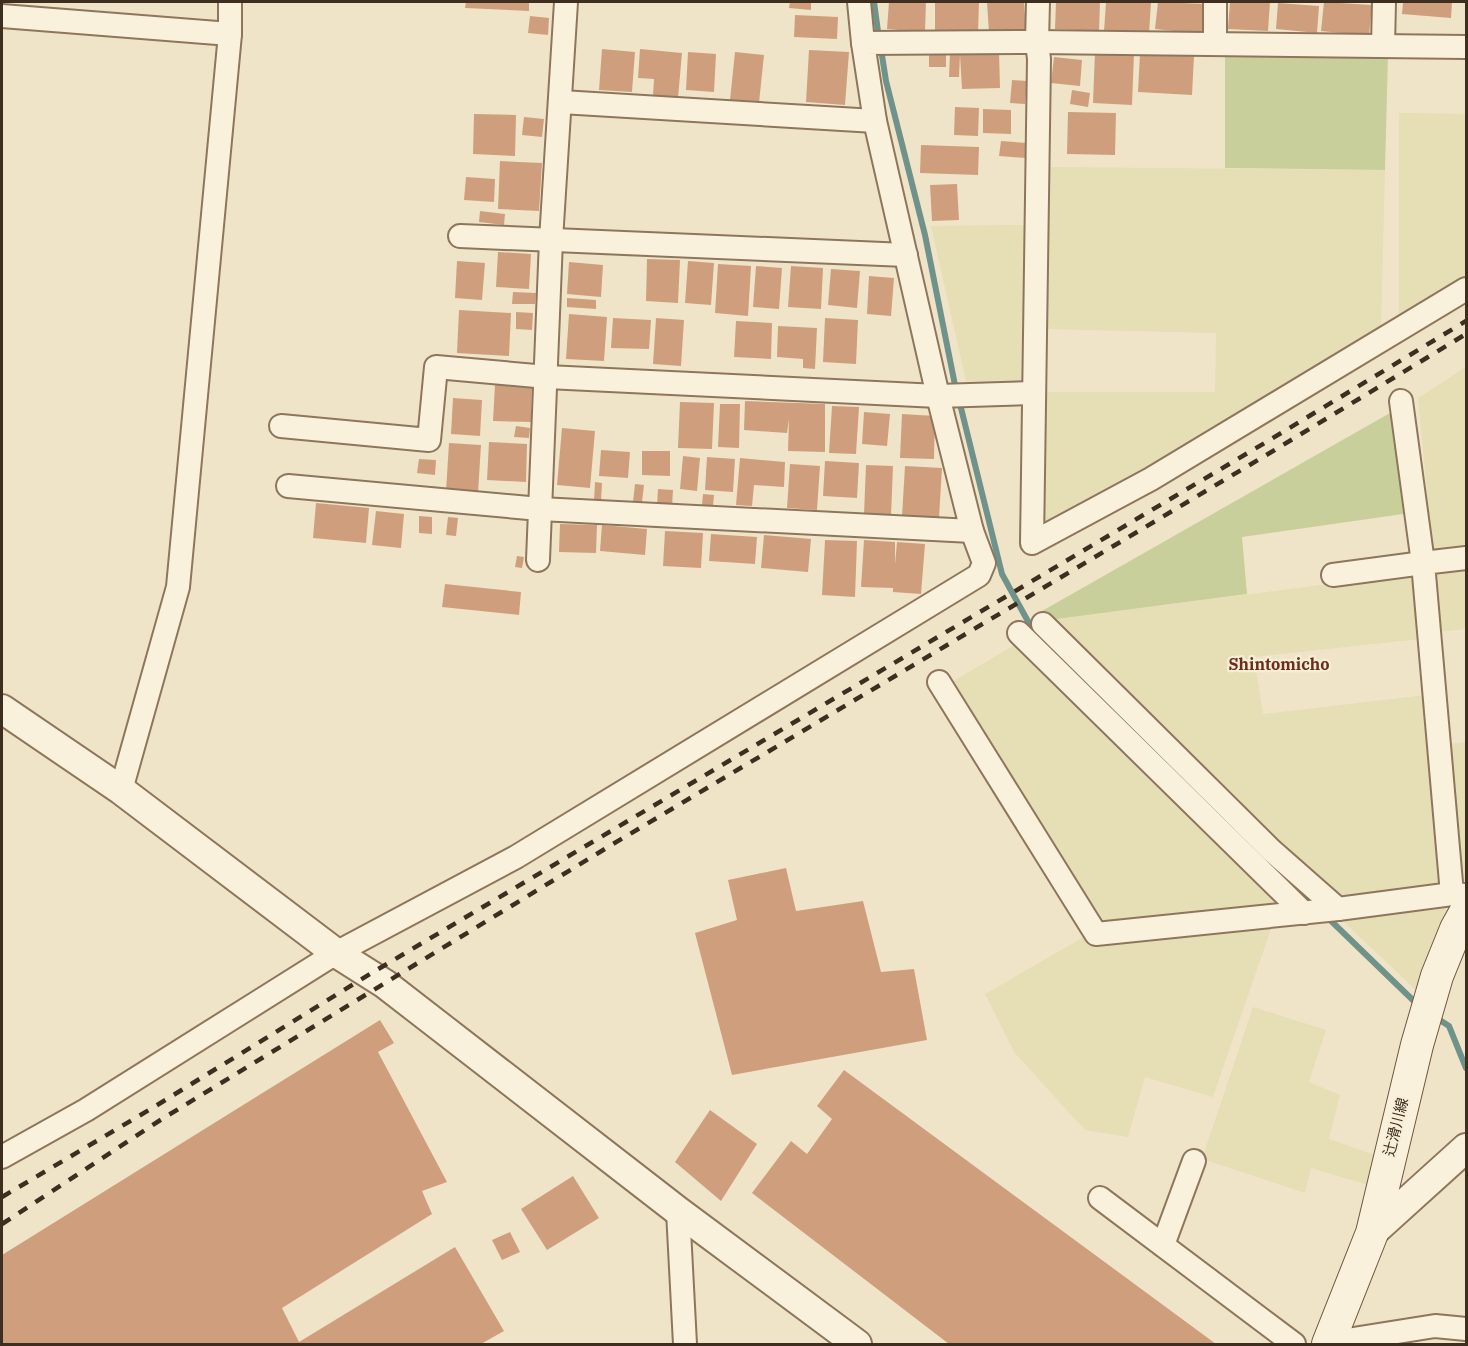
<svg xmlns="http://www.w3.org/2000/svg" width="1468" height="1346" font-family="'IBM Plex Serif','Noto Sans JP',serif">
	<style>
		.farmland { fill: #e6deb5 }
		.green { fill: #c9cf9b }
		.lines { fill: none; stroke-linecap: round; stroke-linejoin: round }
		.stream { stroke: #6f938a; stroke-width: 6 }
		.building { fill: #cf9f7d }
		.minor-casing { stroke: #8d765c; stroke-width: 26 }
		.tertiary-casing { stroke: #8d765c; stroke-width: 32 }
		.secondary-casing { stroke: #6f573f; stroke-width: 34 }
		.minor { stroke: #faf1dc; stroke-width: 22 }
		.tertiary { stroke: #faf1dc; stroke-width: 28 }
		.secondary { stroke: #faf1dc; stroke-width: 32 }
		.rail { stroke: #3d2e20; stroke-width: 4.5; stroke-dasharray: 10 10; stroke-linecap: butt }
		.labels { text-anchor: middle; stroke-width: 4.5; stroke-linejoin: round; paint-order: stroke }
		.street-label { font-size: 15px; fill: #3d2e20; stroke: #f7eed8 }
		.neighbourhood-label { font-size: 16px; font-weight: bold; fill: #6b2e1e; stroke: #f7eed8 }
	</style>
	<rect width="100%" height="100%" fill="#f0e4c8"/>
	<g class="farmland">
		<path d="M1399,113L1466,114V281L1399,322Z"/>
		<path d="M1047,167L1385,170L1381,332L1232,422L1045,527L1042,392H1215L1216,333L1043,329Z"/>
		<path d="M1029,225L1027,374L1017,384L966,381L931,226Z"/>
		<path d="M1466,367V552L1433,556L1418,398Z"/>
		<path d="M1466,569V629L1438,632L1432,573Z"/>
		<path d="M1415,573L1420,639L1254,657L1263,714L1426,695L1444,889L1341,902L1049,620Z"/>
		<path d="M1018,643L1290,908L1098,927L950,683Z"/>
		<path d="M1466,742V887L1459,886L1448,744Z"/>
		<path d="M1453,907L1432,946L1416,990L1342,920Z"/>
		<path d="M1272,926L1213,1097L1145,1077L1128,1137L1085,1130L1014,1052L985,994L1082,938Z"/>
		<path d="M1253,1007L1326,1030L1309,1082L1340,1095L1329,1139L1380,1157L1371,1186L1311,1168L1305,1193L1202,1159Z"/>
	</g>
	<g class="green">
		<path d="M1225,55H1388L1385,170L1225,168Z"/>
		<path d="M1397,409L1410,513L1242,537L1247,594L1049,620L1042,611Z"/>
	</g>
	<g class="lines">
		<g class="stream">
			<path d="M874,2L879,39"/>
			<path d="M881,49L886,81L925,235L956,390"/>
			<path d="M959,400L1002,574L1030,625L1037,632"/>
			<path d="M1293,883L1315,906"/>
			<path d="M1327,917L1419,1006"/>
			<path d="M1435,1017L1449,1026L1466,1068"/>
		</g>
	</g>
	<g class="building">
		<path d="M466,2H529V11L465,8Z"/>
		<path d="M790,2H811V10L789,8Z"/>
		<path d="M889,2H926L925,32L887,29Z"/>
		<path d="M935,2H979L978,33L935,32Z"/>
		<path d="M987,2H1024L1026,30L989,33Z"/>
		<path d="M1056,2H1100L1099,31L1055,29Z"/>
		<path d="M1106,2H1151L1149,34L1104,31Z"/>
		<path d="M1158,2L1206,4L1202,34L1155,29Z"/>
		<path d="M1230,2H1270L1268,31L1228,29Z"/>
		<path d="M1324,2L1372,5L1369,36L1321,31Z"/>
		<path d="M1403,2H1452L1451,18L1402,14Z"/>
		<path d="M1278,3L1319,6L1317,33L1276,29Z"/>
		<path d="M795,15L838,17L837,39L794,37Z"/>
		<path d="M530,16L549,18L548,35L528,33Z"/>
		<path d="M602,49L635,52L632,92L599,90Z"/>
		<path d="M640,49L682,53L678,98L653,96L654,79L638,78Z"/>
		<path d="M809,50L849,52L845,105L806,102Z"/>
		<path d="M999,51L1000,88L962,89L960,55L959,77H949L950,52Z"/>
		<path d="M688,52L716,54L714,92L686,90Z"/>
		<path d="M735,52L764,55L759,103L730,100Z"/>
		<path d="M1095,52L1134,54L1132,105L1093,103Z"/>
		<path d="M929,53L946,54V67H929Z"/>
		<path d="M1140,53L1194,56L1192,95L1138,92Z"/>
		<path d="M1054,57L1082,60L1080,86L1051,83Z"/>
		<path d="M1012,80L1027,81L1025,104L1010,103Z"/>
		<path d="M1072,90L1090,93L1088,107L1070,104Z"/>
		<path d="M955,107L979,108L978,136L954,135Z"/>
		<path d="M983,109L1011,110V134L983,133Z"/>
		<path d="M1068,112L1116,113L1115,155L1067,154Z"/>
		<path d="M474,114L516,115L515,156L473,154Z"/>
		<path d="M524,117L544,119L542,137L522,135Z"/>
		<path d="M1001,141L1027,143L1026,158L999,156Z"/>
		<path d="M921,145L979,147L978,175L920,173Z"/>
		<path d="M500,161L542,163L539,211L498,209Z"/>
		<path d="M466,177L495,179L494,202L464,200Z"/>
		<path d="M957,184L959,220L932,221L930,185Z"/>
		<path d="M480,211L505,214L504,225L479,222Z"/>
		<path d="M498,252L531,254L529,289L496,287Z"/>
		<path d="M647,259L680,260L678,303L646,301Z"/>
		<path d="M457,261L485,263L482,300L455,298Z"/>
		<path d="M688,261L714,263L711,305L685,303Z"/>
		<path d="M569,262L603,265L601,297L567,294Z"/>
		<path d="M718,264L751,266L748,316L715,313Z"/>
		<path d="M756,266L782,268L779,309L753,307Z"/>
		<path d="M791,266L823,268L821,309L788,307Z"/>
		<path d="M831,269L860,271L857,308L828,305Z"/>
		<path d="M869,276L894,278L891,316L867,314Z"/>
		<path d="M513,292L536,293L535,304H512Z"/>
		<path d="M567,298L596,300V309L567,307Z"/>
		<path d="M459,310L511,313L509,356L457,353Z"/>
		<path d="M516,312L533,313L532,330L516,329Z"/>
		<path d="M569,314L607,317L604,361L566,359Z"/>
		<path d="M613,318L651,320L649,349L611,348Z"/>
		<path d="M656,318L684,320L681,366L653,364Z"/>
		<path d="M825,318L858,320L856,364L823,362Z"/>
		<path d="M736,321L772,323L771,359L734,357Z"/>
		<path d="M778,326L817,328L815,369L803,368V359L777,357Z"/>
		<path d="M495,384L532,386L531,422L493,421Z"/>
		<path d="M453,398L482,400L480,436L451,434Z"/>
		<path d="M745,401L825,404V452L788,451L789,419L787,433L744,430Z"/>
		<path d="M680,402L714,403L712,449L678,448Z"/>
		<path d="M720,404H740L739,448L718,447Z"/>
		<path d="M832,406L859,407L856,454L829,453Z"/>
		<path d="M864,412L890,414L887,446L862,444Z"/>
		<path d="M902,414L935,416L934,459L900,458Z"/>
		<path d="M516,426L530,428L529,438L514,437Z"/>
		<path d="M562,428L595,431L590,488L557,485Z"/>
		<path d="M489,442L527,444L526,482L487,480Z"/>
		<path d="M449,443L481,445L478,493L446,491Z"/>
		<path d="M601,450L630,452L628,478L599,476Z"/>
		<path d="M642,451H670V476L642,475Z"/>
		<path d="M683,456L700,458L697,491L680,489Z"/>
		<path d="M707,457L735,459L733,492L705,490Z"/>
		<path d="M740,458L785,462L784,487L754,485L752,506L736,505Z"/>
		<path d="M419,459L436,460L435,475L417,473Z"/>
		<path d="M825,461L859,463L857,498L823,496Z"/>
		<path d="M790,464L820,466L817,510L787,508Z"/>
		<path d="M866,465L893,466L891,516L864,514Z"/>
		<path d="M905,466L942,468L939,518L902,516Z"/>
		<path d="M595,482L602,483L601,501H594Z"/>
		<path d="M635,484L644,485L642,502H633Z"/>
		<path d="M658,489L673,490L672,507L657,506Z"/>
		<path d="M703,494L714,495L713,506L702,505Z"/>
		<path d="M316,503L369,508L366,543L313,538Z"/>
		<path d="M376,511L404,514L401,548L372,545Z"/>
		<path d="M419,516L432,517V534L419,533Z"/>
		<path d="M448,517L458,518L456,536L446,535Z"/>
		<path d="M560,524L597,525L596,553L559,552Z"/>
		<path d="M602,525L647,529L645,555L600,551Z"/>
		<path d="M665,531L703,533L701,568L663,566Z"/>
		<path d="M711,534L757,537L755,564L709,561Z"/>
		<path d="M764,535L811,539L808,572L761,568Z"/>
		<path d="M825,540L857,541L855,597L822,595Z"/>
		<path d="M864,540L895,542V564L897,542L925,544L921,594L893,592V588L861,587Z"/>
		<path d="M517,556L524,557L522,568L515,567Z"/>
		<path d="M445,584L521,592L519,615L442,607Z"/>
		<path d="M786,868L796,911L863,901L881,972L914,969L927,1040L732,1075L695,933L737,920L728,880Z"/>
		<path d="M380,1020L394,1043L378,1052L447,1182L422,1191L432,1214L282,1308L299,1342L455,1247L504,1331L481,1344H2V1255Z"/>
		<path d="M844,1070L1216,1344H949L752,1193L791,1141L807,1154L832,1119L817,1106Z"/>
		<path d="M710,1110L757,1144L721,1201L675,1162Z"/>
		<path d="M573,1176L599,1218L547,1250L521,1209Z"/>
		<path d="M510,1232L520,1252L502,1260L492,1240Z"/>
	</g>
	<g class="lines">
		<g class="minor-casing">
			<g id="minor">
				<path d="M859,2L863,43"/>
				<path d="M1038,2L1037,42L1039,59L1032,543L1151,479L1466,289"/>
				<path d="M2,16L230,34"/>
				<path d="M1215,44V2"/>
				<path d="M1383,46L1384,2"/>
				<path d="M561,102L875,121"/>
				<path d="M460,236L906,255"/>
				<path d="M281,426L429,440L436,367L547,377L938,396L1034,393"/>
				<path d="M288,486L540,509L972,531L938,396L875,121L863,43L1037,42L1466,47"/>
				<path d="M1466,558L1423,563L1452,894L1466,895"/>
				<path d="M538,560L551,240L566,2"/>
				<path d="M1333,575L1423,563L1401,401"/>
				<path d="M1043,624L1271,850L1338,909L1452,894"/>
				<path d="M1019,633L1304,913"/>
				<path d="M939,682L1096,934L1338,909"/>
				<path d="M121,790L178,587L230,34V2"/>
				<path d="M2,1157L86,1110L336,953L516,857L979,575L984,563L972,531"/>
				<path d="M1100,1198L1294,1344"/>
				<path d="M678,1211L685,1344"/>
				<path d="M1163,1245L1194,1161"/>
				<path d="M1328,1343L1435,1326L1466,1329"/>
			</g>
		</g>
		<g class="tertiary-casing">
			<g id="tertiary">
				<path d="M2,709L121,790L336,953L385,984L678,1211L857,1344"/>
				<path d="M1372,1233L1466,1148"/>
			</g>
		</g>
		<g class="secondary-casing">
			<path id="secondary" d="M1328,1344L1372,1233L1417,1045L1437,976L1456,929L1466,911"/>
		</g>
		<use href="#minor" class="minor"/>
		<use href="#tertiary" class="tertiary"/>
		<use href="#secondary" class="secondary"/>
		<g class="rail">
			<path d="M2,1197L154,1107L370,974L1268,441L1466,321"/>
			<path d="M2,1224L162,1119L613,844L1273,451L1466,334"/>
		</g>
	</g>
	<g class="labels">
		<g class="street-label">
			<text transform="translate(1396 1127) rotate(-76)" y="5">辻滑川線</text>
		</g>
		<g class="neighbourhood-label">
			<text x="1279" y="670">Shintomicho</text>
		</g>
	</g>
	<rect width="1468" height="1346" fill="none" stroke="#3d2e20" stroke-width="6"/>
</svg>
